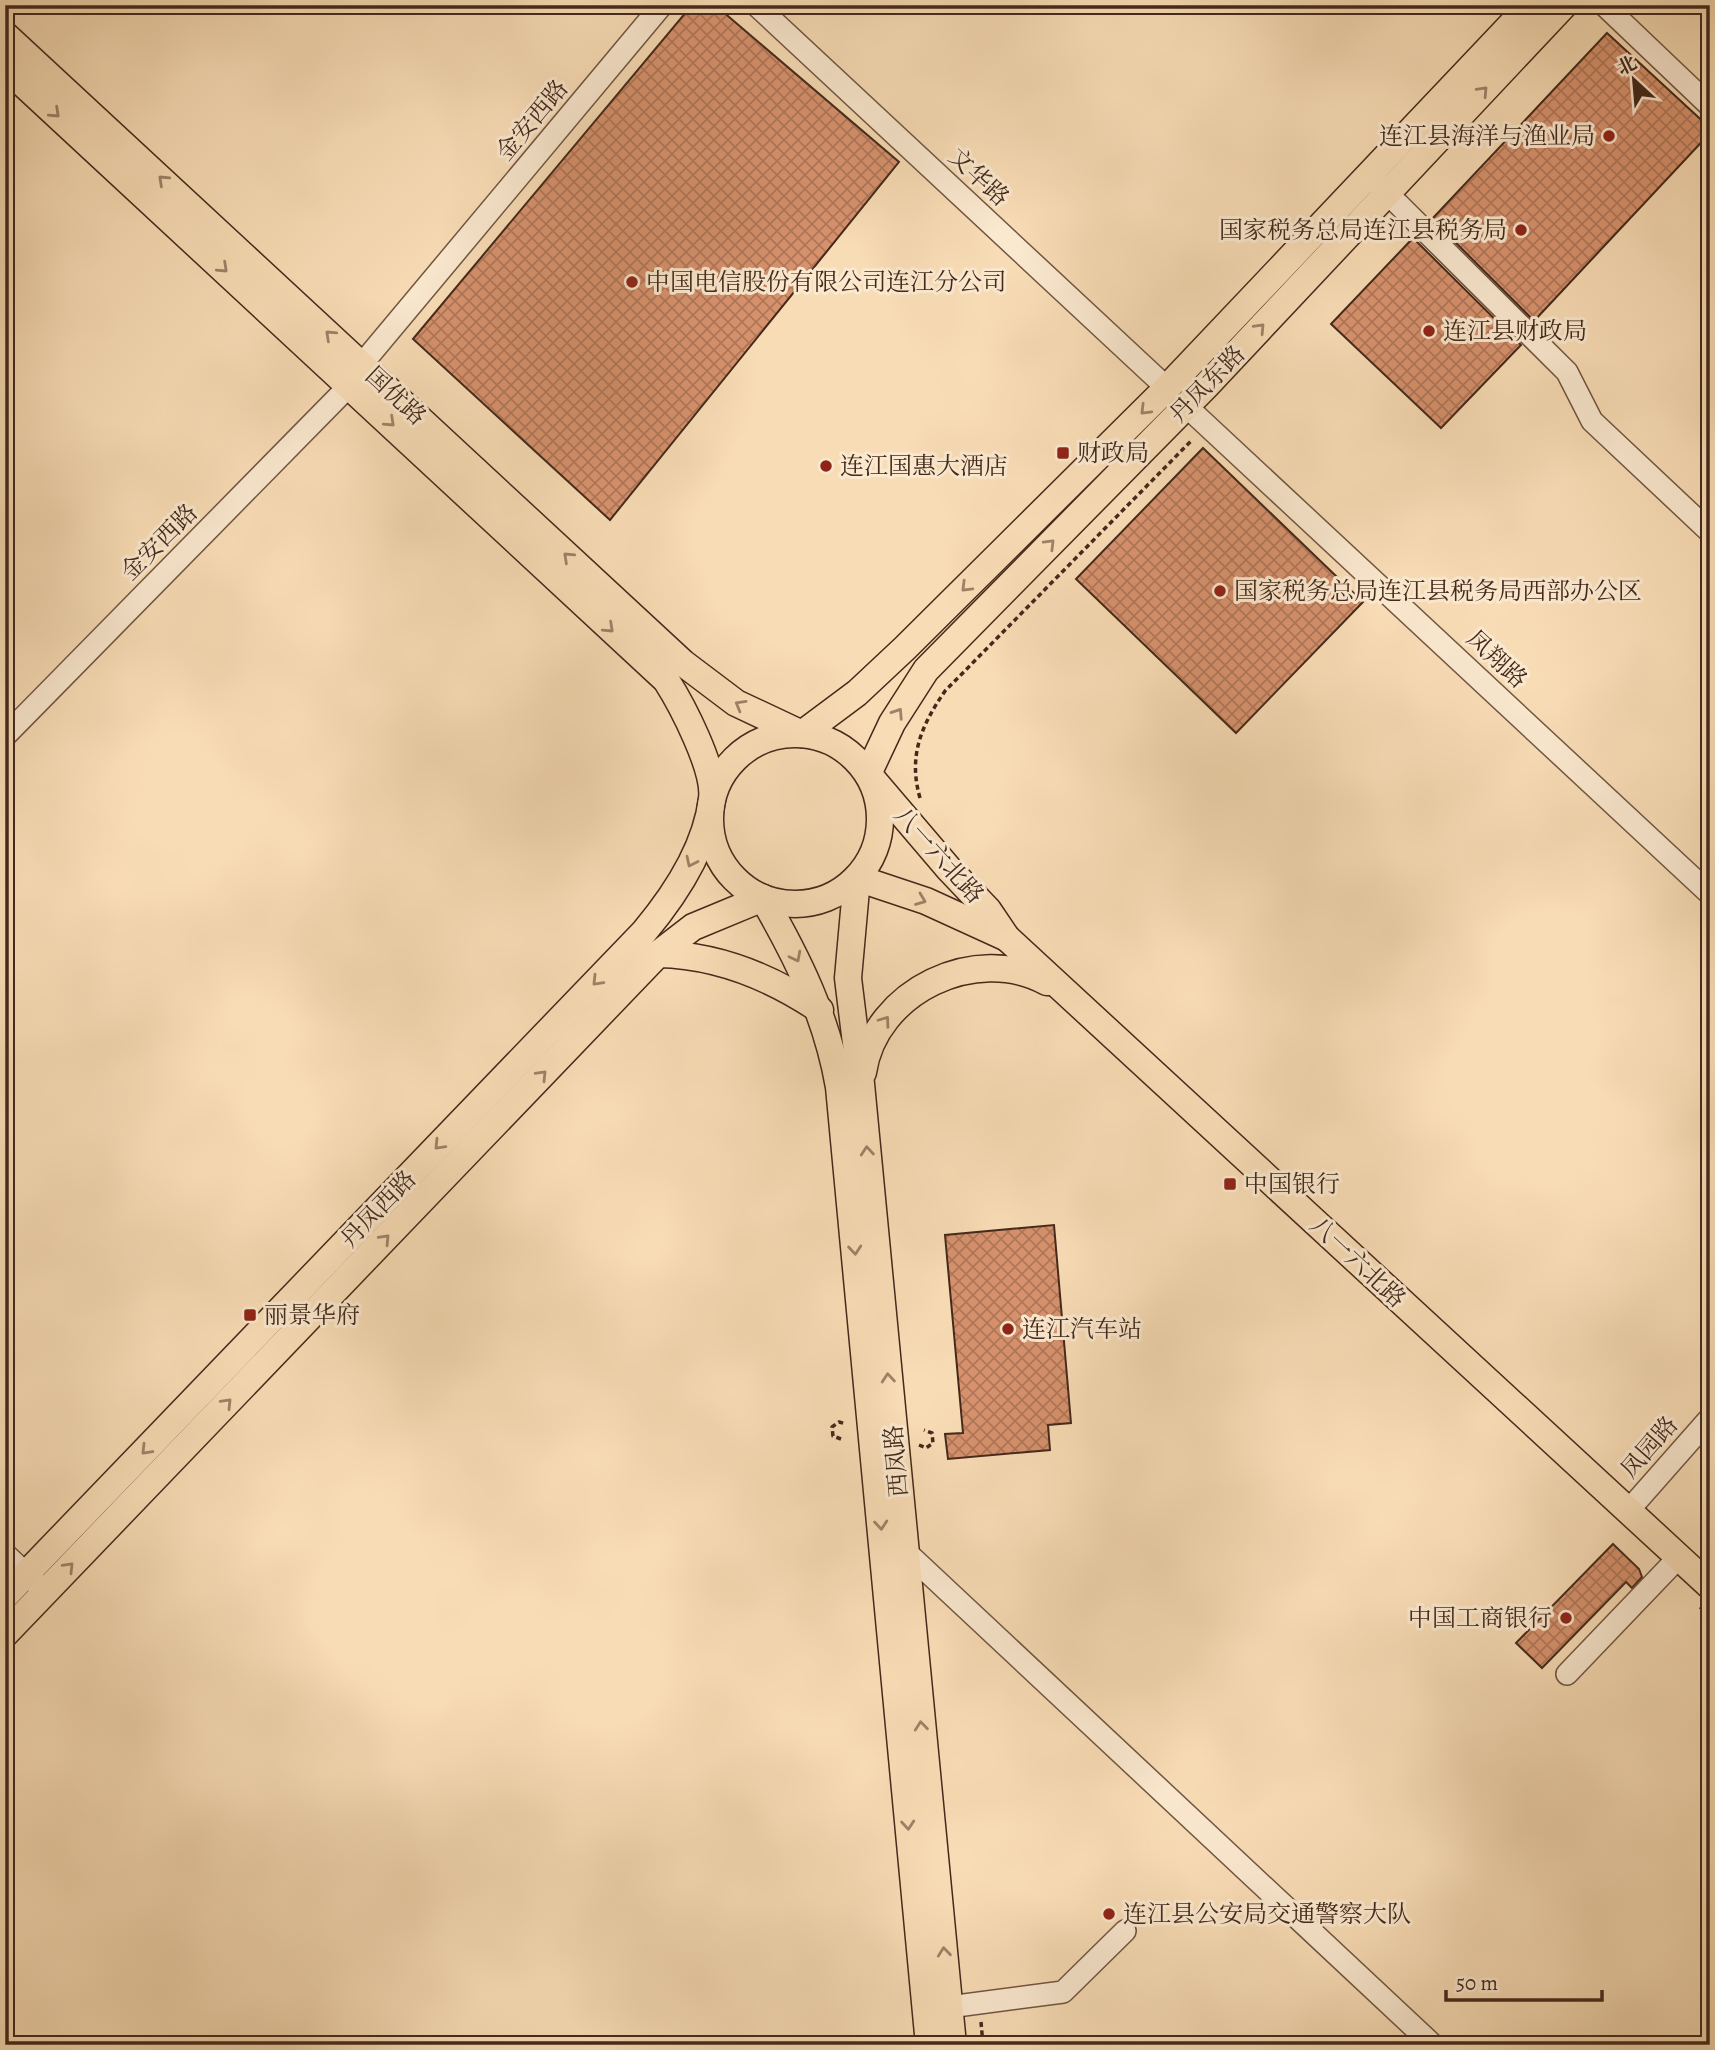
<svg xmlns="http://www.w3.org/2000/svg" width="1715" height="2050" font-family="Alegreya,'Noto Serif SC',serif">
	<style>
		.building { fill: url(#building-cross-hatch); stroke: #44291b; stroke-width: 2 }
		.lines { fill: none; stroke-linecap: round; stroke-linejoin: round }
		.minor-casing { stroke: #715642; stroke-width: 24 }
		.major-casing { stroke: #44291b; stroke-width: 29 }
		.path { stroke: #44291b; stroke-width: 3.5; stroke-dasharray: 5 3.5; stroke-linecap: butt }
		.minor { stroke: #fae8cf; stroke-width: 21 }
		.major { stroke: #f8dcb5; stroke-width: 26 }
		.oneway { stroke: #9e8268 }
		.poi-dot { fill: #8f2418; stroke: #fae8cf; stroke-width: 2.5 }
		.labels { text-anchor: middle; stroke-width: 6; stroke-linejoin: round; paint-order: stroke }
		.street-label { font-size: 24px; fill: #44291b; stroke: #fae8cf }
		.poi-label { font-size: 24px; fill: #44291b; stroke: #fae8cf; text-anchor: start }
	</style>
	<defs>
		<pattern id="building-cross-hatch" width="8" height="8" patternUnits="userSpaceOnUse" patternTransform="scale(1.75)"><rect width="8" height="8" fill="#d7926d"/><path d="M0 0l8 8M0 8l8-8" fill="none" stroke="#b07759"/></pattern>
	</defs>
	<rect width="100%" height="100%" fill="#f8dcb5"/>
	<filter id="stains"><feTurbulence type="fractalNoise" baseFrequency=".00286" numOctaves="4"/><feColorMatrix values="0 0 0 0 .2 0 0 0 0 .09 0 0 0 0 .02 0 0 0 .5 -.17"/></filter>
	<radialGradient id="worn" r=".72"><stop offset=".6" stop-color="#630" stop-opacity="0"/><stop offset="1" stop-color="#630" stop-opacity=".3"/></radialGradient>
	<g class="building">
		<path d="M692,5H715L899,162L610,520L413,339Z"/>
		<path d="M1607,33L1710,128V133L1534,321L1432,219Z"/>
		<path d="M1413,238L1521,345L1441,428L1331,324Z"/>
		<path d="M1203,448L1363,602L1236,733L1076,579Z"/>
		<path d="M1054,1225L1071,1423L1048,1425L1050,1450L948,1459L945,1434L963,1433L945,1235Z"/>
		<path d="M1613,1544L1639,1569L1642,1577L1632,1588L1626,1582L1542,1668L1516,1643Z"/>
	</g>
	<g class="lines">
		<g class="minor-casing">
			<g id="minor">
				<path d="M756,5L1167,388"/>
				<path d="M1604,5L1710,106"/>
				<path d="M1377,183L1567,372L1592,421L1710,532"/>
				<path d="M362,364L662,5"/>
				<path d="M1186,406L1710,894"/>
				<path d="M5,736L350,385"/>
				<path d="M1628,1511L1710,1418"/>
				<path d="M904,1550L1433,2045"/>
				<path d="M5,1554L37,1584"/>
				<path d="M1567,1674L1679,1557"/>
				<path d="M949,2007L1063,1992L1125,1931"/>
			</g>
		</g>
		<g class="major-casing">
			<g id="major">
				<path d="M5,35L683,663L736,703L802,734"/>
				<path d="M5,67L666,680C682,705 716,770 712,799C706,849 675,895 644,932L5,1596"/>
				<circle cx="795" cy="819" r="85"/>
				<path d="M802,734L857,693L905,648L1167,388L1530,5"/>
				<path d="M868,774L949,869L988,910L1007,938L1710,1586"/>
				<path d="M868,774L892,723L926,670L1206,386L1564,5"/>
				<path d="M857,878L848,978L861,1084L953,2045"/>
				<path d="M857,878L926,901L1007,938"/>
				<path d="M763,898C798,959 827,1017 839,1087L929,2045"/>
				<path d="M658,954C718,955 771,977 820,1010"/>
				<path d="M863,1072C875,991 976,943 1047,982"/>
				<path d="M5,1634L658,954L693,927L763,898"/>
			</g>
		</g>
		<g class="path">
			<path d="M920,798C908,756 921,726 945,691L1192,440"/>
			<path d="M841,1439L833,1436L832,1427L839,1422L846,1424"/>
			<path d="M919,1445L926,1448L933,1443L932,1433L924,1430"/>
			<path d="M1700,1607L1710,1616"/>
			<path d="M981,2022L983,2045"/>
		</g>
		<use href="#minor" class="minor"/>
		<use href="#major" class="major"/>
	</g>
	<defs><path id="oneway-chevron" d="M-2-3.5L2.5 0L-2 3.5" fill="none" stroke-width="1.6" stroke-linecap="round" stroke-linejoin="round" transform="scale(1.75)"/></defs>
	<g class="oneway">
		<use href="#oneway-chevron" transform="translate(1483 91) rotate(-47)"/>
		<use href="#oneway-chevron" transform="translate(55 113) rotate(43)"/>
		<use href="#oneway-chevron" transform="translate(163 180) rotate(-137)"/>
		<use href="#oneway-chevron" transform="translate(223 268) rotate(43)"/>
		<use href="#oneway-chevron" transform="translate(1260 328) rotate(-47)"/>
		<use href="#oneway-chevron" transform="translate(330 335) rotate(-137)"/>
		<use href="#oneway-chevron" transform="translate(1145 410) rotate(135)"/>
		<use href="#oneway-chevron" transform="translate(390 422) rotate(43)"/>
		<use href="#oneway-chevron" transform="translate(1050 544) rotate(-45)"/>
		<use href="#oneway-chevron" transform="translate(568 557) rotate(-137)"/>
		<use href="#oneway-chevron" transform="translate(966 587) rotate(135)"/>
		<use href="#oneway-chevron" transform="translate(609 628) rotate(43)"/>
		<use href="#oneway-chevron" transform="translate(740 705) rotate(-150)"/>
		<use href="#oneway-chevron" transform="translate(898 713) rotate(-57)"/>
		<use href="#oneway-chevron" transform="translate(691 862) rotate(116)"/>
		<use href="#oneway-chevron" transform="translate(921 900) rotate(21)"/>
		<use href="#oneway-chevron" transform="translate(796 957) rotate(63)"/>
		<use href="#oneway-chevron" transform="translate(597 981) rotate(134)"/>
		<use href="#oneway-chevron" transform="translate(885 1021) rotate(-54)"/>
		<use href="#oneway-chevron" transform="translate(542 1075) rotate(-46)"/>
		<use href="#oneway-chevron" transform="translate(439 1145) rotate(134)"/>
		<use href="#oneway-chevron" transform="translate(867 1151) rotate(-95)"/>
		<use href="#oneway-chevron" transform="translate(385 1239) rotate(-46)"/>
		<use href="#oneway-chevron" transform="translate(855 1250) rotate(85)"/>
		<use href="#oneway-chevron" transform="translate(888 1378) rotate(-95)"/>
		<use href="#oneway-chevron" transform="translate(227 1403) rotate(-46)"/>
		<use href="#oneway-chevron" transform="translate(146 1450) rotate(134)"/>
		<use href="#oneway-chevron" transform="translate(881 1525) rotate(85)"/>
		<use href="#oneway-chevron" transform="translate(69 1567) rotate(-46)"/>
		<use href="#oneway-chevron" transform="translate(921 1726) rotate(-96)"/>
		<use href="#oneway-chevron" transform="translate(908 1825) rotate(85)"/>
		<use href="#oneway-chevron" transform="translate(944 1952) rotate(-96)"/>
	</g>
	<g class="poi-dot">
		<circle cx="1609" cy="136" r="7"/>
		<circle cx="1521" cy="230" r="7"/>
		<circle cx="632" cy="282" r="7"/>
		<circle cx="1429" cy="331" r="7"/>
		<rect x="1056" y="446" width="14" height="14" rx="3.5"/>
		<circle cx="826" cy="466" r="7"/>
		<circle cx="1220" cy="591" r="7"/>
		<rect x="1223" y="1177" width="14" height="14" rx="3.5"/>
		<rect x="243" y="1308" width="14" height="14" rx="3.5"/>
		<circle cx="1008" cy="1329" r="7"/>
		<circle cx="1566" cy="1618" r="7"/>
		<circle cx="1109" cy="1914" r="7"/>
	</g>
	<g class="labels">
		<g class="street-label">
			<text transform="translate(532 120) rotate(-50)" y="8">金安西路</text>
			<text transform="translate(979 177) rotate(43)" y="8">文华路</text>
			<text transform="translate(1207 384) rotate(-46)" y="8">丹凤东路</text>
			<text transform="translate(396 396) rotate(43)" y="8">国优路</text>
			<text transform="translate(159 542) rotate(-45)" y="8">金安西路</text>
			<text transform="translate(1497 659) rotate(43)" y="8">凤翔路</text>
			<text transform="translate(939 855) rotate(48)" y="8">八一六北路</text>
			<text transform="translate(378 1209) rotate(-46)" y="8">丹凤西路</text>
			<text transform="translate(1358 1262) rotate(43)" y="8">八一六北路</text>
			<text transform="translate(1649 1447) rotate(-49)" y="8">凤园路</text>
			<text transform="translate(896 1461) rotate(-95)" y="8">西凤路</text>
		</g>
		<g class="poi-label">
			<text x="1595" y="144" text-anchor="end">连江县海洋与渔业局</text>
			<text x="1507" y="238" text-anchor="end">国家税务总局连江县税务局</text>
			<text x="646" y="290">中国电信股份有限公司连江分公司</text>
			<text x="1443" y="339">连江县财政局</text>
			<text x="1077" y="461">财政局</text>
			<text x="840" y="474">连江国惠大酒店</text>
			<text x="1234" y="599">国家税务总局连江县税务局西部办公区</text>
			<text x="1244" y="1192">中国银行</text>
			<text x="264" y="1323">丽景华府</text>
			<text x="1022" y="1337">连江汽车站</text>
			<text x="1552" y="1626" text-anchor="end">中国工商银行</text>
			<text x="1123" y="1922">连江县公安局交通警察大队</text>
		</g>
	</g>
	<rect width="1715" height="2050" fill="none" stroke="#f8dcb5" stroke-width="28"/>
	<rect x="7" y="7" width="1701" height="2036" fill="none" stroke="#44291b" stroke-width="3.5"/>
	<rect x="14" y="14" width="1687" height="2022" fill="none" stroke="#44291b" stroke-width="2"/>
	<g transform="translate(1634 80) rotate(334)" stroke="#fae8cf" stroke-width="5" paint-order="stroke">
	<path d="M0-5L12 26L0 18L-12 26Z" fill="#44291b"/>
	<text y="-10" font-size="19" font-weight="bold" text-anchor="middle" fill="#44291b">北</text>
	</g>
	<path d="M1446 1990v10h156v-10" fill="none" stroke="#44291b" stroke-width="3.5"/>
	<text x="1456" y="1990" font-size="21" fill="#44291b" stroke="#fae8cf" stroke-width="5" paint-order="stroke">50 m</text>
	<rect width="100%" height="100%" filter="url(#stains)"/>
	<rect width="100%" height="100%" fill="url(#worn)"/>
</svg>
